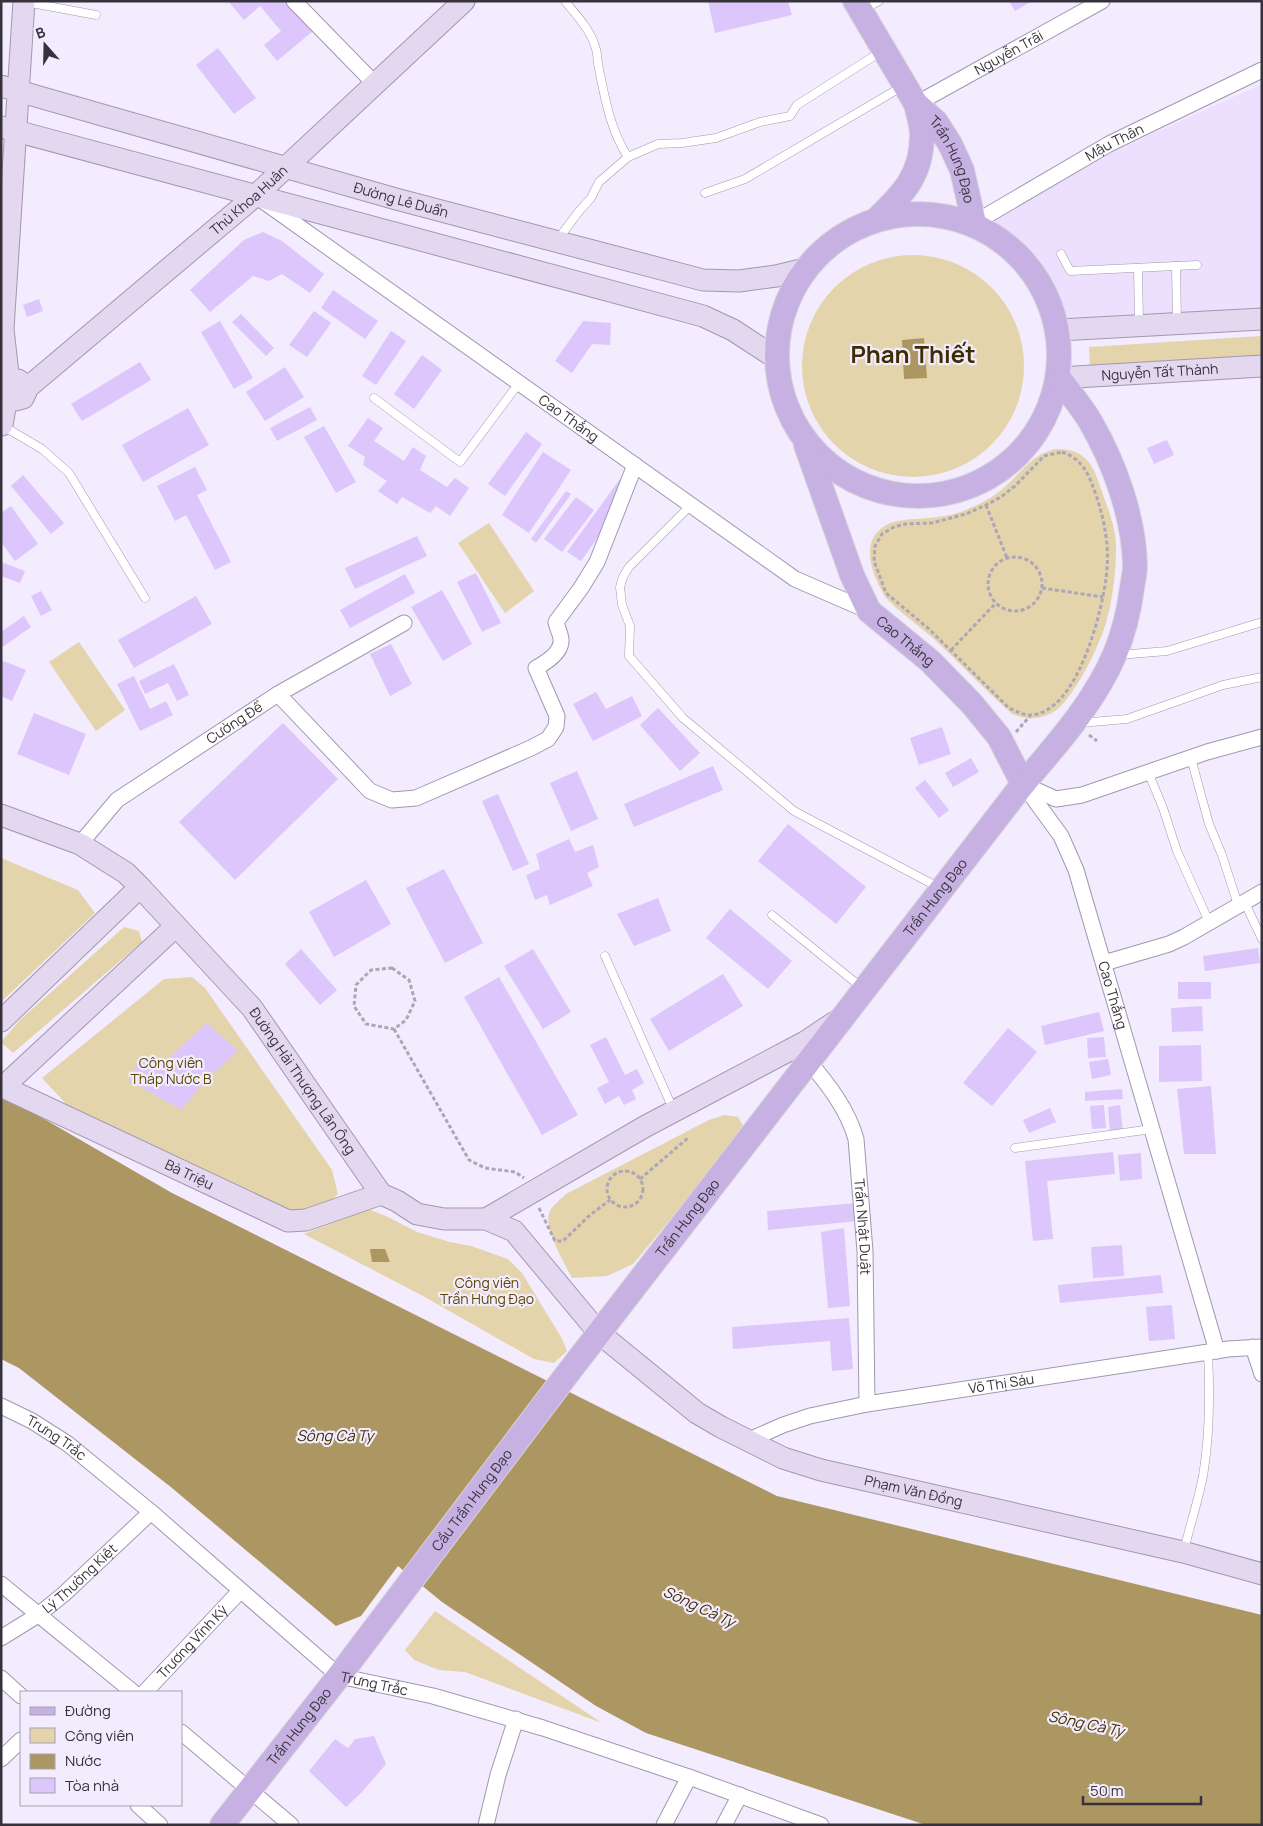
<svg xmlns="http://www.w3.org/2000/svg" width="1263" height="1826" font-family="Manrope,sans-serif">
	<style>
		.built { fill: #ede0ff }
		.green { fill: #e4d4ac }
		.water { fill: #ac9762 }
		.building { fill: #ddc6fb }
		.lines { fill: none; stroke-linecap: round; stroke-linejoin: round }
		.lane-casing { stroke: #a198ae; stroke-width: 9 }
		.street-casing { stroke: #a198ae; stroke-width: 17 }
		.secondary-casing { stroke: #a198ae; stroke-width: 23 }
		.primary-casing { stroke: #d7d6d8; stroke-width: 26 }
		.path { stroke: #ada6b6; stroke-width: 3; stroke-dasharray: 4 2.5; stroke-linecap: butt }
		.lane { stroke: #fff; stroke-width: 8 }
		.street { stroke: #fff; stroke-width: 15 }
		.secondary { stroke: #e3d8f0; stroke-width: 21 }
		.primary { stroke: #c7b0e2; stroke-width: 24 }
		.labels { text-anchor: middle; stroke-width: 4.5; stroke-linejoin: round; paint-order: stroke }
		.street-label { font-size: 14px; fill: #36323c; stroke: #f3ebfe }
		.park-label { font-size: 14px; fill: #5d4700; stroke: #f3ebfe }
		.water-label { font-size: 15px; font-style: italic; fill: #3f2f01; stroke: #f3ebfe }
		.town-label { font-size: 24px; font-weight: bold; fill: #3c2d03; stroke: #f3ebfe }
	</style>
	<rect width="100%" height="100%" fill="#f3ebfe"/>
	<path class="built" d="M1262,84V310L1052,321L987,212L1119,149Z"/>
	<g class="green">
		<circle cx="913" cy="366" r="111"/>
		<path d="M1262,336V362L1090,371L1089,347Z"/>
		<path d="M1054,449C1086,448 1093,464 1102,492C1108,509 1116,528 1116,547C1116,571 1113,596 1107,619C1102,641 1073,702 1052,713C1038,720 1026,720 1012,714C985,690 960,663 933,638C922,628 890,605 884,595C873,575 859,544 883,527C897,518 912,520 927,518C941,517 955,515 968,509C983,503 998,494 1009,483C1024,469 1033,455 1054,449Z"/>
		<path d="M489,523L534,591L505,613L458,543Z"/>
		<path d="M79,642L125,710L96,731L49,662Z"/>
		<path d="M1,858L78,890L95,913L1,1002Z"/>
		<path d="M124,927L139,931L142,942L13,1053L1,1042L20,1020Z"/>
		<path d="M192,977L205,988L332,1170L338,1194L315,1217L279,1209L67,1105L42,1078L164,979Z"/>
		<path d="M724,1115L738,1117L744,1127L735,1142L633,1264L607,1276L572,1278C565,1264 542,1226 550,1211C553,1205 561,1199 566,1194L709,1120Z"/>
		<path d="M368,1209L388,1217L417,1232L450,1242L471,1246L508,1259L522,1273L561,1337L567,1351L554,1363L534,1359L423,1296L304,1234Z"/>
		<path d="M435,1611L602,1723L465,1672L439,1670L414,1660L405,1650Z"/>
	</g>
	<g class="water">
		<path d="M924,338L927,378L904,379L902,340Z"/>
		<path d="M1,1094L172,1193L777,1496L1262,1615V1825H926L646,1733L596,1706L442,1602L398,1566L361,1616L336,1626L172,1488L19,1368L1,1359Z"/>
		<path d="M370,1249H385L390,1262H372Z"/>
	</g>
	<g class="building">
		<path d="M228,1H288L313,31L277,61L264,45L281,31L260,6L244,20Z"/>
		<path d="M708,1H788L792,15L715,33Z"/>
		<path d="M1009,1H1032L1015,11Z"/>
		<path d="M218,48L256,98L234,114L196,65Z"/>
		<path d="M263,232L282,241L324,274L310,293L282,274L269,281L253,276L210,312L190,290L244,240Z"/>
		<path d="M333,290L378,321L365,339L321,308Z"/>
		<path d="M39,299L43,311L27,317L23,305Z"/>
		<path d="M314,311L331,323L307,357L289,345Z"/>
		<path d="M241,314L274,348L266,356L232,322Z"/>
		<path d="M220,321L253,378L234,389L201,332Z"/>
		<path d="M583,321L611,323L610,345L592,344L572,373L555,361Z"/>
		<path d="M391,331L406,341L376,385L362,376Z"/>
		<path d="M422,355L442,370L414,409L394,394Z"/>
		<path d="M140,362L151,380L82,421L71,404Z"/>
		<path d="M285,367L304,397L265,421L246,392Z"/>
		<path d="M310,407L317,420L277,441L270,428Z"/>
		<path d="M188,408L209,445L143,482L122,445Z"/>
		<path d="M368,418L383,428L374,441L404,461L413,447L426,456L420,470L447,487L455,478L469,488L450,516L436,506L430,513L402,497L397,504L378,491L387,481L363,465L365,457L348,446Z"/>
		<path d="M324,426L356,482L336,493L304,437Z"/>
		<path d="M526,432L542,444L505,496L488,484Z"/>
		<path d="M1167,440L1174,455L1154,464L1147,448Z"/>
		<path d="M543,452L571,470L529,533L502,515Z"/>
		<path d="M195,467L207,490L197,495L231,562L215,570L186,515L175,521L157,486Z"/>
		<path d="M23,475L64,523L51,534L11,486Z"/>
		<path d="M620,479L633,488L581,561L567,552Z"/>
		<path d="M566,491L571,494L536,543L531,539Z"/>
		<path d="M576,497L594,510L562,552L544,539Z"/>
		<path d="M11,506L38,544L15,561L1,542V513Z"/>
		<path d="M417,536L427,556L355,589L345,568Z"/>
		<path d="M1,562L25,571L20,583L1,576Z"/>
		<path d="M476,573L501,623L482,632L457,582Z"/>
		<path d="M405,574L415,593L350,628L340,610Z"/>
		<path d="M442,590L472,644L443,661L411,607Z"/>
		<path d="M41,591L52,610L41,616L31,596Z"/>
		<path d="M196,596L212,624L134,668L118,640Z"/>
		<path d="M24,616L31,627L1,648V632Z"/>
		<path d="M391,644L412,684L390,696L370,654Z"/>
		<path d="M1,660L26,670L12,701L1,696Z"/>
		<path d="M174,664L189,695L177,701L168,683L145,694L139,681Z"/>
		<path d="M134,676L150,709L166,701L173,715L140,731L117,684Z"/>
		<path d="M596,692L606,709L632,696L642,716L593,741L573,704Z"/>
		<path d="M658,708L700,753L680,771L640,725Z"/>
		<path d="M34,713L86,734L69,775L17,754Z"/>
		<path d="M283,723L338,779L235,880L179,822Z"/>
		<path d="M942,727L951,754L919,765L910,738Z"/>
		<path d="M971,758L979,772L953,787L945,773Z"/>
		<path d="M713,766L723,790L634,827L624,804Z"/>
		<path d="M577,771L598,819L571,831L550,783Z"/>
		<path d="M925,780L949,810L939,818L915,788Z"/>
		<path d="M498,794L529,864L513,871L482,801Z"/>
		<path d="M788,824L866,887L836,924L758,861Z"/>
		<path d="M569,839L575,852L593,845L599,867L587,873L593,886L550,905L547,895L535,900L526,875L540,869L536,854Z"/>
		<path d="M444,869L483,943L445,963L406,888Z"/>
		<path d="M366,880L391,924L334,957L309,912Z"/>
		<path d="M658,898L671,931L634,946L617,914Z"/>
		<path d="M730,909L792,961L768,989L706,938Z"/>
		<path d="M1258,948L1260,963L1205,971L1203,956Z"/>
		<path d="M301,949L337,990L320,1005L285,964Z"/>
		<path d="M533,949L571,1012L543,1029L504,966Z"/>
		<path d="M723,974L743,1006L669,1051L650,1019Z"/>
		<path d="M499,977L578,1115L542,1135L464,997Z"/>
		<rect x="1178" y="982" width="33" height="17"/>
		<path d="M1202,1006L1203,1031L1172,1032L1171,1008Z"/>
		<path d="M1099,1012L1104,1031L1045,1045L1041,1026Z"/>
		<path d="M207,1023L238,1051L205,1081L181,1110L128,1080L141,1058L161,1065Z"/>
		<path d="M1008,1028L1037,1052L992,1106L963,1083Z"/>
		<path d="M606,1037L625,1075L637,1069L644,1083L632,1090L636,1099L624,1105L619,1096L605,1104L597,1088L609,1082L590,1045Z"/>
		<path d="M1104,1037L1106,1057L1088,1058L1087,1038Z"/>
		<path d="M1201,1045L1202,1081L1159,1082V1046Z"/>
		<path d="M1108,1059L1111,1075L1092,1079L1089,1062Z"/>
		<path d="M1211,1086L1216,1154H1184L1177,1089Z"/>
		<path d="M1122,1089L1123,1099L1085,1101V1092Z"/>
		<path d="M1104,1105L1106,1128L1092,1129L1090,1106Z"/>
		<path d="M1120,1105L1123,1132L1110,1133L1108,1107Z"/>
		<path d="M1050,1108L1056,1122L1029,1133L1023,1120Z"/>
		<path d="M1113,1152L1115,1174L1047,1181L1053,1239L1033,1241L1025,1161Z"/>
		<path d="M1141,1153L1142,1179L1120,1181L1118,1155Z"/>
		<path d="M856,1203L857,1221L768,1230L767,1211Z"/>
		<path d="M844,1228L850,1306L828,1308L821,1232Z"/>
		<path d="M1122,1245L1124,1276L1093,1278L1091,1247Z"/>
		<path d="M1161,1275L1163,1293L1060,1303L1058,1285Z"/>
		<path d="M1172,1305L1175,1339L1149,1341L1146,1307Z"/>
		<path d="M849,1318L853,1369L832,1371L830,1341L733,1349L732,1327Z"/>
		<path d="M374,1736L386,1764L362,1792L346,1807L309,1771L335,1739L348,1748L355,1739Z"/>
	</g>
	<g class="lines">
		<g class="lane-casing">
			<g id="lane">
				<path d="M565,1C576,15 590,29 595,46C598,53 597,62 599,69C605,99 611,132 628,157"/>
				<path d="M26,2L96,15"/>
				<path d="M863,10L879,1"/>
				<path d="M705,193L745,179L903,86"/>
				<path d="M558,239L580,210L591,198L599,182L628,157L658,144L682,143L716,138L760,122L790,116L797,105L882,51"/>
				<path d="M1061,254L1070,271L1197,265"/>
				<path d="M1176,266L1177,321"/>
				<path d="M1138,268L1139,323"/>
				<path d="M374,398L460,462L519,383"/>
				<path d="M3,426L42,449L69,473L145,598"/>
				<path d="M691,505L629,567L623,577L620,587L622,605L630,626L629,656L683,718L794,811L940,888"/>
				<path d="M1119,655L1167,651L1262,622"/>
				<path d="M1080,723L1127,719L1223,685L1262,677"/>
				<path d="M1191,758L1209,824L1222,855L1238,905"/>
				<path d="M1148,772L1163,808L1177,851L1209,922"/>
				<path d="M1244,901L1262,939"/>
				<path d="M772,915L861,987"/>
				<path d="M605,956L673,1109"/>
				<path d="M1015,1148L1152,1129"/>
				<path d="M1184,1550C1190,1526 1198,1501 1203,1476C1210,1435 1210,1393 1208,1353"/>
			</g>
		</g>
		<g class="street-casing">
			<g id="street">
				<path d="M294,1L375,84"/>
				<path id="s1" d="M916,104L1102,1"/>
				<path id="s2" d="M263,201L795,579L869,611"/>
				<path id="s3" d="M974,223L1109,144L1262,70"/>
				<path d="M278,694L370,791L392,800L416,798L531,748L548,739L556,727L557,716L536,668C545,663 560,654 561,642C562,636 557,628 556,622L581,588L597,562L635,465"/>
				<path id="s4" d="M1023,784L1061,836L1076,870L1217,1351"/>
				<path d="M1025,785L1056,799L1082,795L1207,752L1262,737"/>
				<path id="s5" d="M80,844L117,800L278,694L404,623"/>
				<path d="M1104,963L1169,944L1184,937L1262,892"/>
				<path id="s6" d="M809,1062C828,1084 848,1110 856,1139L865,1251L867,1404"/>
				<path d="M1253,1347L1262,1374"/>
				<path id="s7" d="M1,1406L32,1421L68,1444L151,1512L339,1676L433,1696L543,1728L689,1777L821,1825"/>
				<path id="s8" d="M747,1441L783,1425L810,1416L867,1404L1228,1349L1262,1347"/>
				<path d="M1,1584L133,1692"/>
				<path id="s9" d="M1,1638L38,1615L64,1594L151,1512"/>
				<path d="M1,1678L21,1696"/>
				<path id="s10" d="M145,1692L240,1591"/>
				<path d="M181,1732L291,1825"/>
				<path d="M1,1759L21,1740"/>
				<path d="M138,1805L160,1825"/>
				<path d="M486,1825L498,1775L516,1719"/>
				<path d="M664,1825L689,1777"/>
				<path d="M724,1825L740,1795"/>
			</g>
		</g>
		<g class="secondary-casing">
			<g id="secondary">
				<path id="s11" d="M1,86L396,199L703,280L739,281L776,276L805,269"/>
				<path d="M1,127L703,316L733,330L776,358"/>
				<path d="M1059,330L1262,319"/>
				<path id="s12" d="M1059,378L1262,366"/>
				<path d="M9,383L3,329L24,1"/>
				<path id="s13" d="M26,389L255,196L464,1"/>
				<path d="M2,425L7,396V386L12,381L18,380L26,386V392L23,398L16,400L7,396"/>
				<path id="s14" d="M1,815L80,844L126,873L140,887L252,1008L381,1194L397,1201L417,1214L444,1219H486L514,1231L599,1333L697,1413L721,1427L783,1458L821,1470L1183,1552L1262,1574"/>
				<path d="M1,1021L140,887"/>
				<path id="s15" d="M1,1086L288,1221L306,1220L381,1194"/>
				<path d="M3,1087L176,926"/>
				<path d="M486,1219L646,1126L805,1042L835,1022"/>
			</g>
		</g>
		<g class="primary-casing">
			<g id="primary">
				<path id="s16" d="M855,1L916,104L936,122L950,144L962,170L974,223"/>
				<circle cx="918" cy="355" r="141"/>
				<path d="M877,219C903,194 922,175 922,135C922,125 918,114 916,104"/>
				<path id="s17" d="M806,445L852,575L869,611L930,661L972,704L999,737L1023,784"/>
				<path id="s18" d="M222,1825L339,1676L568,1373L1023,784C1057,744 1094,703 1115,654C1124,632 1129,611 1132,588C1133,581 1135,573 1135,565C1134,517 1114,462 1090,421C1081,406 1069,392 1059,378"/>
			</g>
		</g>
		<g class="path">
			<path d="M1062,452C1083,459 1089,475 1096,495C1104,519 1109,543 1107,569C1104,607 1078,714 1030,715C1022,715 1016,711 1009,708L929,629L886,593L874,561L875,546L882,534L894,527L905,524L932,523L966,514L986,505L1001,497L1015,486L1044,456Z"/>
			<path d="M986,505L1007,558"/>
			<circle cx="1015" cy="584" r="27"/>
			<path d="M1042,588L1103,597"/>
			<path d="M951,650L996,603"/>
			<path d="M1016,732L1030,716"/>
			<path d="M1089,735L1097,741"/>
			<path d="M392,968L409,980L415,1001L406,1020L394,1029L366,1024L354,1006L356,985L371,970Z"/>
			<path d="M394,1029L469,1160L485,1168L515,1172L524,1178"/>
			<circle cx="625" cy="1189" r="18"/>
			<path d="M640,1179L688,1138"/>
			<path d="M539,1208L555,1241H563L590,1215L610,1200"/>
		</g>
		<use href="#lane" class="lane"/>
		<use href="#street" class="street"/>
		<use href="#secondary" class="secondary"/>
		<use href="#primary" class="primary"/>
	</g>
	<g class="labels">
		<g class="street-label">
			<text dy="5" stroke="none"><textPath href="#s1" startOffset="106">Nguyễn Trãi</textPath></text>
			<text dy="5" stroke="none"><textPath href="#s3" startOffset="162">Mậu Thân</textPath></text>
			<text dy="5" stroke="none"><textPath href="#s16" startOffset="188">Trần Hưng Đạo</textPath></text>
			<text dy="5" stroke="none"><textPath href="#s13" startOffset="292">Thủ Khoa Huân</textPath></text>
			<text dy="5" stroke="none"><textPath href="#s11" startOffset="416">Đường Lê Duẩn</textPath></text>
			<text dy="5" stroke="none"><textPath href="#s12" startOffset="101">Nguyễn Tất Thành</textPath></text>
			<text dy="5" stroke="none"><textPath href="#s2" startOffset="375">Cao Thắng</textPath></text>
			<text dy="5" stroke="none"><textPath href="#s17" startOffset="225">Cao Thắng</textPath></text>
			<text dy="5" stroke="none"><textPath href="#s5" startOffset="198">Cường Để</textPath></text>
			<text dy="5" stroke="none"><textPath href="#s18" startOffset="1170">Trần Hưng Đạo</textPath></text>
			<text dy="5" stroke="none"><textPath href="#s4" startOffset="232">Cao Thắng</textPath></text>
			<text dy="5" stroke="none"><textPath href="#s14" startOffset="412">Đường Hải Thượng Lãn Ông</textPath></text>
			<text dy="5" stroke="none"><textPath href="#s15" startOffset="208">Bà Triệu</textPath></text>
			<text dy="5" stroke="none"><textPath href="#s18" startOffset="765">Trần Hưng Đạo</textPath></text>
			<text dy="5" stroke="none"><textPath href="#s6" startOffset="179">Trần Nhật Duật</textPath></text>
			<text dy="5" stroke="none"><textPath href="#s8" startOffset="262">Võ Thị Sáu</textPath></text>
			<text dy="5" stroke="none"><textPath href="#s7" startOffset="64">Trưng Trắc</textPath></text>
			<text dy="5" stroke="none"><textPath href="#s14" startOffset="1182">Phạm Văn Đồng</textPath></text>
			<text dy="5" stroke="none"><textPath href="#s18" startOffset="410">Cầu Trần Hưng Đạo</textPath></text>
			<text dy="5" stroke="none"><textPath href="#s9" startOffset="99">Lý Thường Kiệt</textPath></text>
			<text dy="5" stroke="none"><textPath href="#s10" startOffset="69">Trương Vĩnh Ký</textPath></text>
			<text dy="5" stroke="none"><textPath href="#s7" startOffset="470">Trưng Trắc</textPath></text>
			<text dy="5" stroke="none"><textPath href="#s18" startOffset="125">Trần Hưng Đạo</textPath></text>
		</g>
		<g class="park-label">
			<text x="171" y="1068">Công viên<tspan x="171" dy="16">Tháp Nước B</tspan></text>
			<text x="487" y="1288">Công viên<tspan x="487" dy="16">Trần Hưng Đạo</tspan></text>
		</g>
		<g class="water-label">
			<text x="335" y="1441">Sông Cà Ty</text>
			<text transform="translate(699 1607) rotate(25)" y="5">Sông Cà Ty</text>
			<text transform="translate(1086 1724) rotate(12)" y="5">Sông Cà Ty</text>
		</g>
		<g class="town-label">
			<text x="913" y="363">Phan Thiết</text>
		</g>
	</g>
	<rect width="1263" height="1826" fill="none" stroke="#36323c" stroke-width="5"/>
	<rect x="20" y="1691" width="162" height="115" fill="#f3ebfe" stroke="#a7a1b0"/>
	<rect x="30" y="1707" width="25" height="8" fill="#c7b0e2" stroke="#a7a1b0"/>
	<text x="65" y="1716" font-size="15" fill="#36323c">Đường</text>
	<rect x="30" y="1728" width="25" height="15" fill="#e4d4ac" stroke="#a7a1b0"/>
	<text x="65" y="1741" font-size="15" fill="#36323c">Công viên</text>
	<rect x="30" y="1754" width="25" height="15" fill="#ac9762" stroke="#a7a1b0"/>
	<text x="65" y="1766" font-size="15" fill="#36323c">Nước</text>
	<rect x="30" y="1778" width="25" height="15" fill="#ddc6fb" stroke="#a7a1b0"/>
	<text x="65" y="1791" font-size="15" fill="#36323c">Tòa nhà</text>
	<g transform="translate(45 45) rotate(340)" stroke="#f3ebfe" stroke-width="4" paint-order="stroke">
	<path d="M0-4L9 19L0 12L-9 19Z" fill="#36323c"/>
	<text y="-8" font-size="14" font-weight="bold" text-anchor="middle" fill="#36323c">B</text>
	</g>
	<path d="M1083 1796v8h118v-8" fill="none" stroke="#36323c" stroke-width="2.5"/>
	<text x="1090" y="1796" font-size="15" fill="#36323c" stroke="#f3ebfe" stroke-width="4" paint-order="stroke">50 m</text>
</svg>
